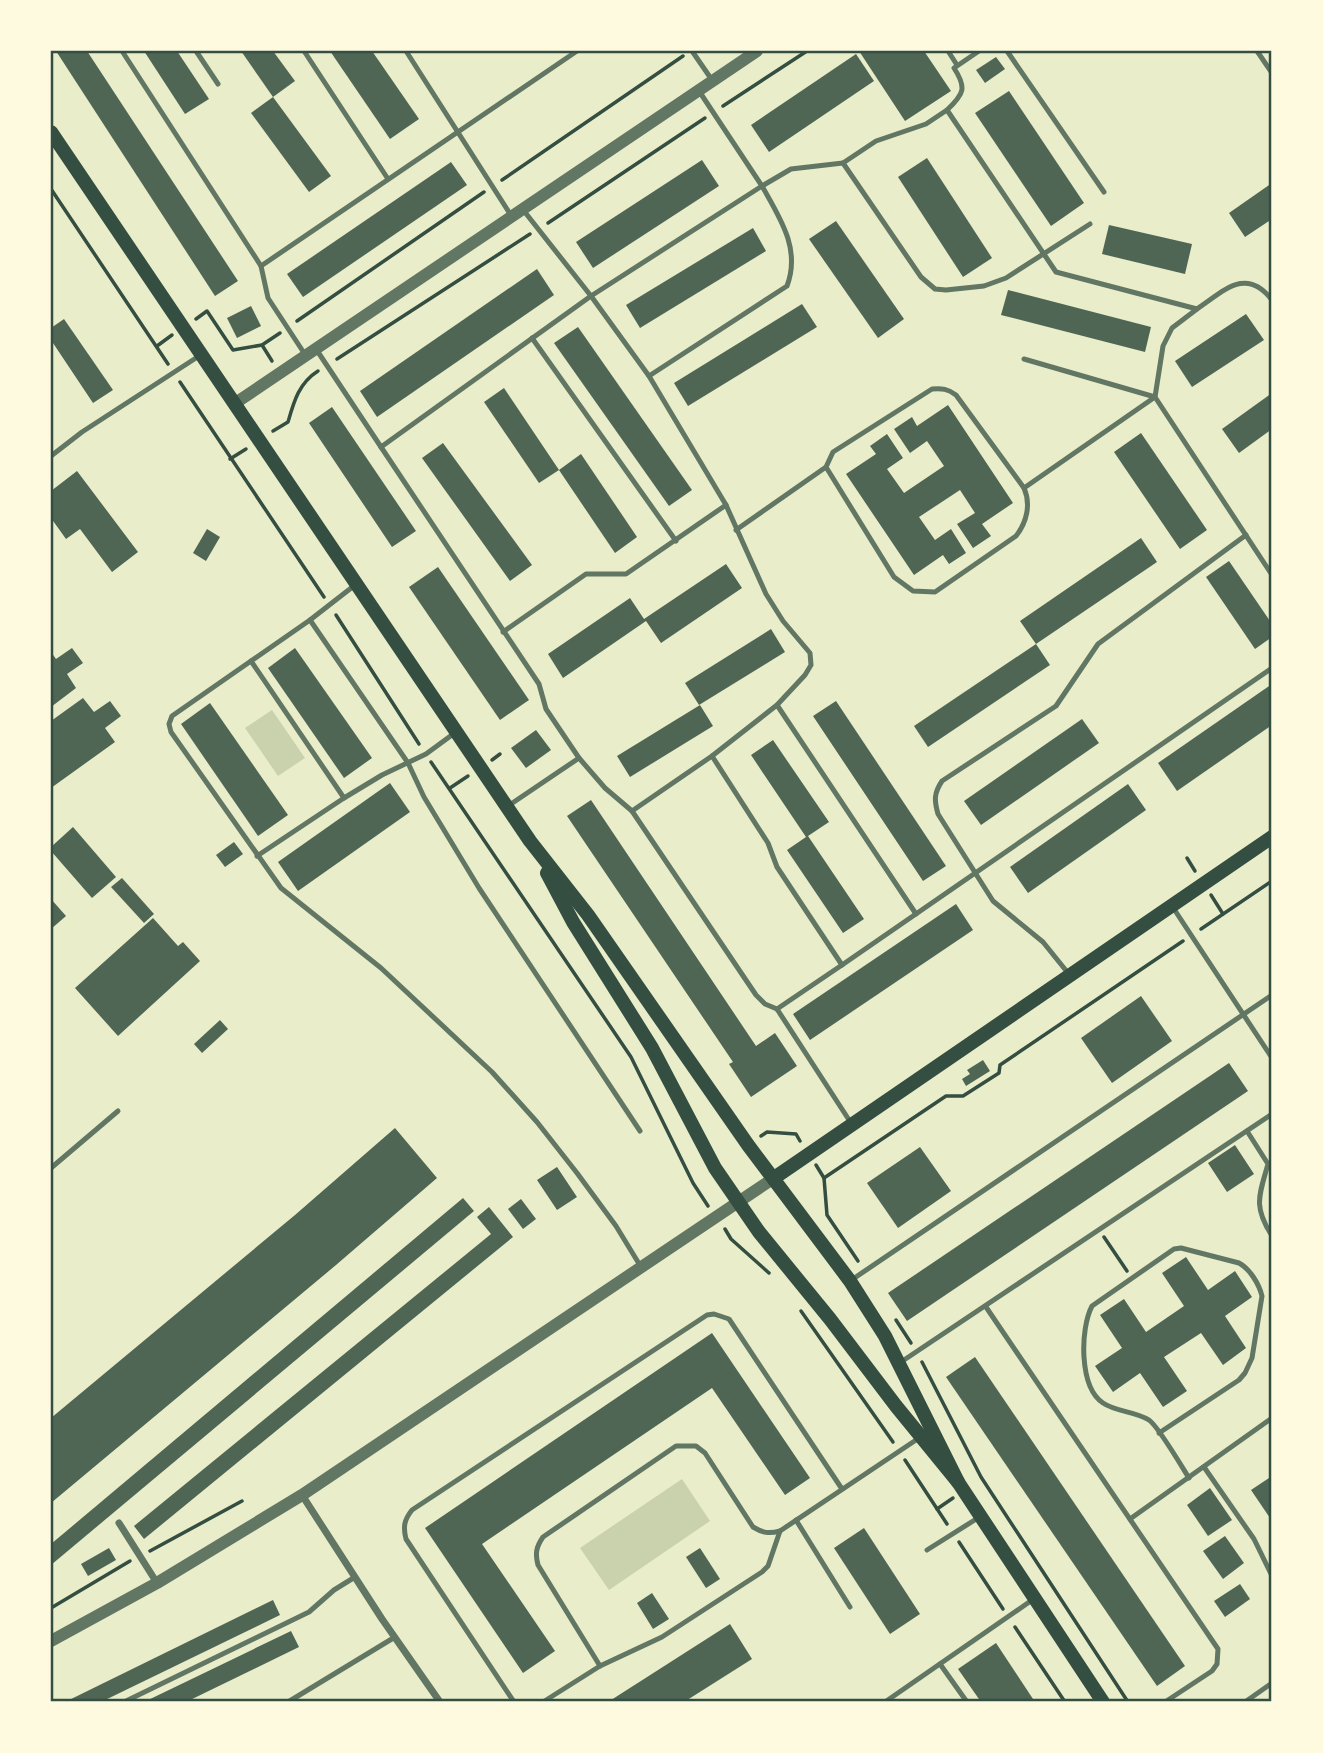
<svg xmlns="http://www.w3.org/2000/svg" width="1323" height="1753" font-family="'Golos Text',sans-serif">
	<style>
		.green { fill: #cad2ad }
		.building { fill: #4f6655 }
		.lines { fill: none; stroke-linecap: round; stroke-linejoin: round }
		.path { stroke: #344e41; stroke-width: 3.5 }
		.service { stroke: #617663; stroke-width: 5 }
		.minor { stroke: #617663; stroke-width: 7 }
		.tertiary { stroke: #617663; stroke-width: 12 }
		.secondary { stroke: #344e41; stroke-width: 14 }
		.neatline { fill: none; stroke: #344e41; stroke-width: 2.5 }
	</style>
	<rect width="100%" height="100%" fill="#e9edc9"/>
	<g class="green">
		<path d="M272,710L305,758L278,776L245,728Z"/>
		<path d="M682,1479L710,1521L609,1590L580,1548Z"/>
	</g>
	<g class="building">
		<path d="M56,51H87L238,281L215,296Z"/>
		<path d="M144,51H177L209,99L185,114Z"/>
		<path d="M241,51H273L295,81L273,97Z"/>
		<path d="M330,51H372L419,119L390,139Z"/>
		<path d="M859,51H924L951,91L905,121Z"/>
		<path d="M856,54L874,81L769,152L751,125Z"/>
		<path d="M996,57L1005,69L985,83L976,70Z"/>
		<path d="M1009,91L1084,203L1051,226L975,113Z"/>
		<path d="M273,97L331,176L309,192L251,113Z"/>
		<path d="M927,158L992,258L963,277L898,177Z"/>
		<path d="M702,160L719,186L593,268L576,242Z"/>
		<path d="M451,162L467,185L303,297L287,274Z"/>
		<path d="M1272,183V219L1245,237L1229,213Z"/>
		<path d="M836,221L904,319L878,338L809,239Z"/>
		<path d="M1109,225L1192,244L1185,274L1102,254Z"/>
		<path d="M753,228L766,251L640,328L626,305Z"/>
		<path d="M537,269L554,295L377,417L360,391Z"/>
		<path d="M1008,290L1151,327L1145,352L1001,315Z"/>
		<path d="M802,304L817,327L688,406L674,383Z"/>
		<path d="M251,306L261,326L237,338L227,318Z"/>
		<path d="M1246,314L1264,340L1192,387L1175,361Z"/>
		<path d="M64,319L113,390L93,403L51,340V328Z"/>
		<path d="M578,327L692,490L669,506L554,343Z"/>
		<path d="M504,388L559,470L539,483L484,402Z"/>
		<path d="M1272,393V429L1239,453L1222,429Z"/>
		<path d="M948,405L1013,503L982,524L991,536L973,548L957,524L975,513L960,490L919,517L935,540L951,529L966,553L949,564L943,555L914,575L846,474L876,454L870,446L887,434L903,458L887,469L904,493L944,466L927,441L910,453L894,429L912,417L917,426Z"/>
		<path d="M332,407L416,531L392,547L309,423Z"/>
		<path d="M1141,433L1207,530L1180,549L1114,452Z"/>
		<path d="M443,443L532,565L510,581L422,458Z"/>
		<path d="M581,454L637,537L615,553L559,470Z"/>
		<path d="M77,471L138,552L112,572L80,529L66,539L51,518V491Z"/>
		<path d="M207,529L220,537L206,561L193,553Z"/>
		<path d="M1141,538L1157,562L1036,644L1020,621Z"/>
		<path d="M1229,561L1272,624V637L1255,649L1206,577Z"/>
		<path d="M726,564L742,588L661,643L646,621L563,678L548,654L630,598L644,619Z"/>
		<path d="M438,567L529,700L500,720L409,587Z"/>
		<path d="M771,629L785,652L699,705L685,683Z"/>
		<path d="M1036,644L1050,665L928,747L914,726Z"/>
		<path d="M72,648L83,663L67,674L76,688L51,707V652L56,659Z"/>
		<path d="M295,648L372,758L344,778L268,668Z"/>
		<path d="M1272,684V725L1177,791L1158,763Z"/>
		<path d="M83,698L94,712L110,701L121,716L105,728L115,742L51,788V721Z"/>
		<path d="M836,701L946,866L923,881L813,716Z"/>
		<path d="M210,703L288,815L258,836L181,724Z"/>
		<path d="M700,705L713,726L630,777L617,756Z"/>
		<path d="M1082,719L1099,743L981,825L964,801Z"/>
		<path d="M536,730L551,750L526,768L511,748Z"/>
		<path d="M773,740L829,822L808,836L864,919L843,933L787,850L806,837L751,755Z"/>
		<path d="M390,783L410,812L298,891L278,862Z"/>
		<path d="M1128,784L1146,810L1028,893L1010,867Z"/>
		<path d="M591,800L756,1046L775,1033L797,1066L751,1097L729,1064L733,1062L567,816Z"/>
		<path d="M73,827L116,877L92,898L51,851V847Z"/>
		<path d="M234,842L243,854L225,867L216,855Z"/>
		<path d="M122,878L154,914L144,923L111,887Z"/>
		<path d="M51,899L66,916L51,929Z"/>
		<path d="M956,904L973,930L810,1040L793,1014Z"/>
		<path d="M153,918L178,946L183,942L200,961L118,1036L75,988Z"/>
		<path d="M1141,996L1172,1041L1112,1083L1081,1038Z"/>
		<path d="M220,1020L228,1029L202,1053L194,1044Z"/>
		<path d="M983,1060L990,1071L966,1086L962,1079L970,1074L967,1070Z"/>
		<path d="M1229,1063L1248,1091L907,1321L888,1293Z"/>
		<path d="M395,1128L437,1178L336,1265L51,1503V1418L295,1215Z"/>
		<path d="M1235,1145L1254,1174L1227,1192L1208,1163Z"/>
		<path d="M920,1147L951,1191L898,1228L867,1183Z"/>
		<path d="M557,1167L577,1197L557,1210L537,1180Z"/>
		<path d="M463,1198L474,1211L51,1565V1544Z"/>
		<path d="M521,1199L536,1219L523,1229L508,1209Z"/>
		<path d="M489,1207L513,1237L144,1539L134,1526L491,1234L477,1217Z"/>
		<path d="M1186,1257L1208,1290L1235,1271L1252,1297L1225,1316L1246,1348L1223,1365L1201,1333L1164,1357L1187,1391L1163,1407L1140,1373L1113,1392L1095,1366L1122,1348L1100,1315L1124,1299L1146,1332L1184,1306L1162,1273Z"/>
		<path d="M712,1333L810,1478L785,1495L712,1388L482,1544L555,1651L523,1673L425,1528Z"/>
		<path d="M975,1357L1185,1666L1157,1686L946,1377Z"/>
		<path d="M1272,1476V1521L1251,1490Z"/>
		<path d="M1210,1488L1232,1520L1208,1536L1187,1505Z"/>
		<path d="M864,1528L920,1614L890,1634L834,1548Z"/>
		<path d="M1225,1536L1244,1563L1223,1579L1203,1551Z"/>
		<path d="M109,1548L116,1560L88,1576L81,1564Z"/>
		<path d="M700,1548L720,1579L706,1588L686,1557Z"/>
		<path d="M1240,1584L1250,1599L1225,1617L1214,1601Z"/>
		<path d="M652,1593L669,1619L653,1629L637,1603Z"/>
		<path d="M273,1600L280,1615L101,1702H65Z"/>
		<path d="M730,1624L752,1659L684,1702H608Z"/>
		<path d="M291,1631L299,1647L186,1702H144Z"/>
		<path d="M996,1643L1035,1702H981L958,1669Z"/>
	</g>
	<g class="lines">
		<g class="path">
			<path d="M723,106L807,51"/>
			<path d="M502,180L683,56"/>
			<path d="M51,189L168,364"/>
			<path d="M548,223L705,118"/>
			<path d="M196,319L207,311L233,350L262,345L280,333"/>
			<path d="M297,321L484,192"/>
			<path d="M262,345L272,361"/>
			<path d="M157,346L172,335"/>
			<path d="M337,359L530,234"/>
			<path d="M180,382L324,597"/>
			<path d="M273,431L288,422C294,401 299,383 318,371"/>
			<path d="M230,459L246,449"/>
			<path d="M336,615L419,744"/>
			<path d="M492,760L500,754"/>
			<path d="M431,762L631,1057L693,1183L708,1206"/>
			<path d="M450,788L468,776"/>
			<path d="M1187,858L1195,871"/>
			<path d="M1211,895L1223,914"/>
			<path d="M1201,929L1272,881"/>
			<path d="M761,1136L767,1132L796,1134L800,1141"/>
			<path d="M816,1165L824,1178L827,1215L858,1261"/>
			<path d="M824,1178L946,1096H963L999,1073L1000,1065L1183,941"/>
			<path d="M725,1229L731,1239L769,1273"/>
			<path d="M1104,1237L1127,1271"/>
			<path d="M801,1311L893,1442"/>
			<path d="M896,1320L911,1343"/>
			<path d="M922,1362L981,1477L1128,1702"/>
			<path d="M905,1460L947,1524"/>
			<path d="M937,1509L953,1498"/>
			<path d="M959,1542L1003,1609"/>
			<path d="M150,1551L242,1501"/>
			<path d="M51,1608L130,1561"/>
			<path d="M1015,1627L1065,1702"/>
		</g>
		<g class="service">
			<path d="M122,51L261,266L268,298L306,356"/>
			<path d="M196,51L218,84"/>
			<path d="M304,51L388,179"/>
			<path d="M406,51L512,217"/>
			<path d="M692,51L712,80"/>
			<path d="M948,51L957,65"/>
			<path d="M979,51L954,68C967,88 964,94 947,110L1056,272L1197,309C1224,291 1246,266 1272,300"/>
			<path d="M1007,51L1104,192"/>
			<path d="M1257,51L1272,73"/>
			<path d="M699,91L762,186L791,169L843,163L921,277L935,289L946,290L984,286L1006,278L1090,224"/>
			<path d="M843,163L876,141L926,124L947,110"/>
			<path d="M524,211L591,296L649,376L726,505L766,594L783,621L810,653L811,665L805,675L777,705L712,756L632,811"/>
			<path d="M261,266L577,51"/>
			<path d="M532,338L676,541"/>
			<path d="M316,349L381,447L591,296L762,186C780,218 801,249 787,286L649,376"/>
			<path d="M1024,359L1155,397L1272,575"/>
			<path d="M381,447L539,684L546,709L579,758L508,806"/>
			<path d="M51,456L82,432L199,356"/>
			<path d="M1024,488L1155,397L1163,346L1172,328L1197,309"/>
			<path d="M736,530L826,467L833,452L932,389C942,388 948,389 956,395L1024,488C1031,504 1027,522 1016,536L935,592L913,591L894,577L826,467"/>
			<path d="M355,585L310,620L172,716L169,724L171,732L281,888L381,968L492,1072L537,1122L577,1173L616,1226L641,1267"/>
			<path d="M310,620L408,763L424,797L479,888L640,1131"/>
			<path d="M503,632L586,574H626L726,505"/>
			<path d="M251,661L344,798"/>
			<path d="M777,705L916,914"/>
			<path d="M712,756L768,843L777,867L842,965L777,1009"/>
			<path d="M579,758L605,788L632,811L756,995L765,1004L777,1009L851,1123"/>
			<path d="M257,856L344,798L382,775L426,754L456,732"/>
			<path d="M1172,906L1272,1058"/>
			<path d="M842,965L1272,668"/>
			<path d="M1068,973L1043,942L993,901L938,814C934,800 934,793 942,781L1056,706L1098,644L1246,535"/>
			<path d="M1247,1131L1268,1164C1259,1196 1253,1206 1272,1236"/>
			<path d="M51,1168L118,1111"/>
			<path d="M850,1281L1272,995"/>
			<path d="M986,1307L1218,1649L1217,1664L1212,1671L1165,1702"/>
			<path d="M901,1362L1272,1114"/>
			<path d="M1159,1433L1239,1380L1245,1373L1252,1358L1262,1296C1259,1284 1250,1269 1239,1263L1181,1248L1174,1249L1092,1306C1080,1329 1079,1387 1103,1403C1116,1412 1135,1411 1149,1420C1158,1426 1182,1467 1189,1478"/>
			<path d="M1204,1467L1254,1539L1272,1576"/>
			<path d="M1130,1519L1272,1418"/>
			<path d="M796,1520L850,1607"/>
			<path d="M927,1550L981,1516"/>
			<path d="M940,1664L967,1702"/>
			<path d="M600,1666L538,1565C535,1554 536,1547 543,1537L676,1446H696L705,1453L753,1527C763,1533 769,1534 780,1531L919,1438"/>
			<path d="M124,1702L309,1612L334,1590L355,1577"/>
			<path d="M288,1702L395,1637"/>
			<path d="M514,1702L406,1539C403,1527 404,1520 412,1510L707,1315L714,1314L729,1319L842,1489"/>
			<path d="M543,1702L600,1666L662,1637L762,1572L768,1566L780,1531"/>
			<path d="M885,1702L1035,1598"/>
			<path d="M1245,1702L1272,1683"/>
		</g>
		<g class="minor">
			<path d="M302,1495L382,1619L440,1702"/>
			<path d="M119,1523L157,1583"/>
		</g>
		<g class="tertiary">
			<path d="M234,404L757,51"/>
			<path d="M51,1641L157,1583L302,1495L774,1178"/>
		</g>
		<g class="secondary">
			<path d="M51,132L530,841L588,915L748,1145L850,1281L885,1336L958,1482"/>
			<path d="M547,873L573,922L652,1048L715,1168L759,1232L830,1319L896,1406L958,1482L1103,1702"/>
			<path d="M774,1178L1272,837"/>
		</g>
	</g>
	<rect width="1323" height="1753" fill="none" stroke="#fefae0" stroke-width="105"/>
	<rect x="52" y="52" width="1218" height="1648" class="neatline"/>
</svg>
